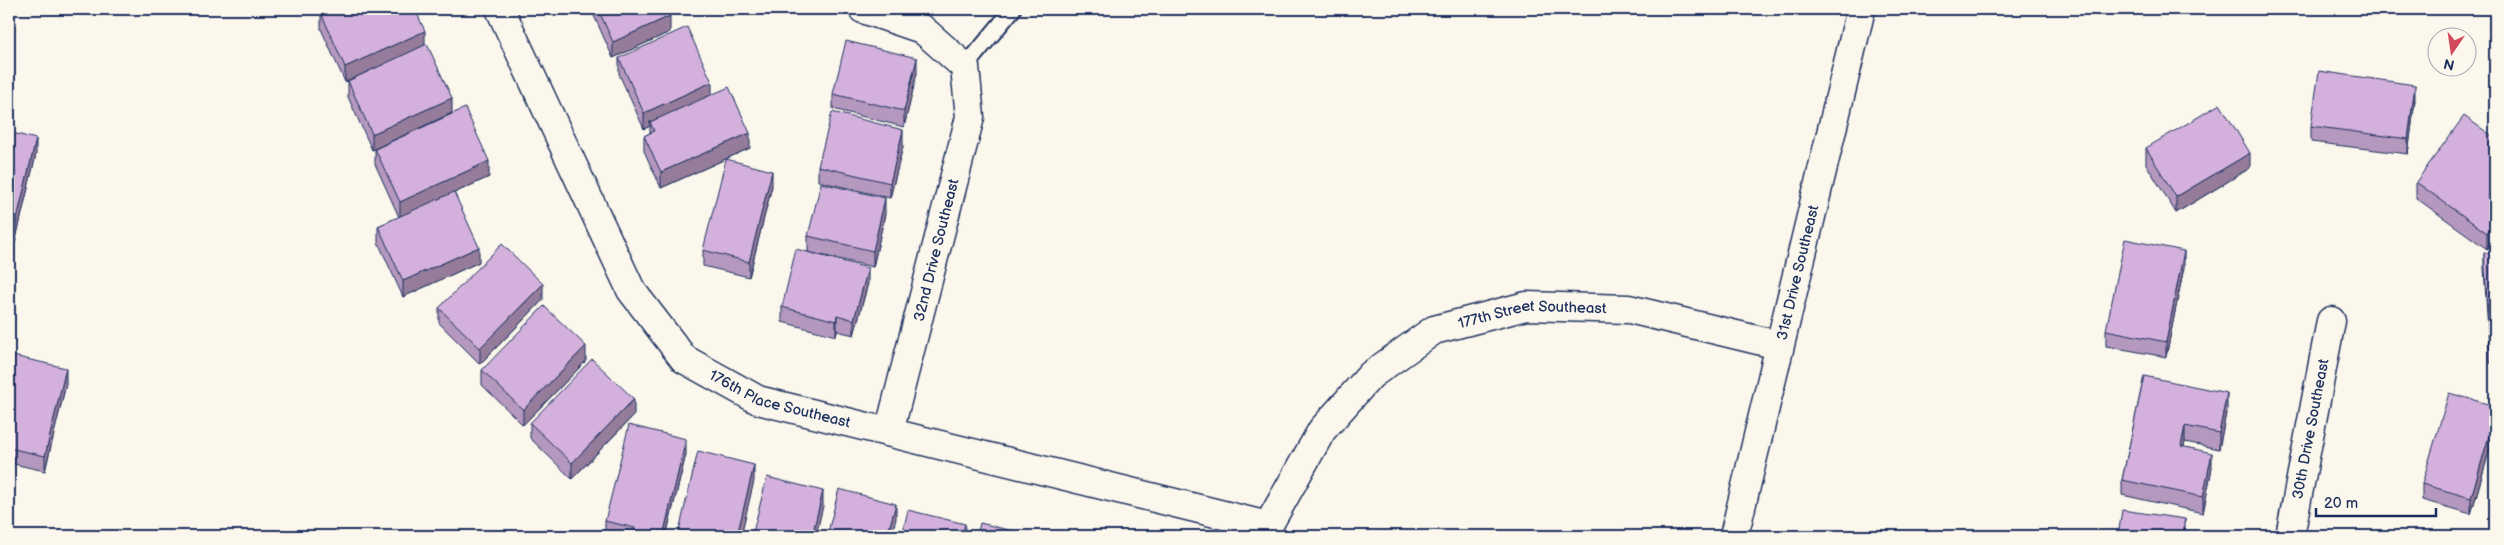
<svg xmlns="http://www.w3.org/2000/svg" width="2504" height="545" font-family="'Balsamiq Sans',sans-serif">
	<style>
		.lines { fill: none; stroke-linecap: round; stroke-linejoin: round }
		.service-casing { stroke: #1b2f5e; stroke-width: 19 }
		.minor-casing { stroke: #1b2f5e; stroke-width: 31 }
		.service { stroke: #fbf7ec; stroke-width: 15 }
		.minor { stroke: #fbf7ec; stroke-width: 28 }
		.wall { fill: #b598bd; stroke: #1b2f5e }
		.shaded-wall { fill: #947c9a; stroke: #1b2f5e }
		.building { fill: #d3b1dc; stroke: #1b2f5e }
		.labels { text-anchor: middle; stroke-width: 4; stroke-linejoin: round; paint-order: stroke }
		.street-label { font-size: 15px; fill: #1b2f5e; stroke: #fbf7ec }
	</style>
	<rect width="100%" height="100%" fill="#fbf7ec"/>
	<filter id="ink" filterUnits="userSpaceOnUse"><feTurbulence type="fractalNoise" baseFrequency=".02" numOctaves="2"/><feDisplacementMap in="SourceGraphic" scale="10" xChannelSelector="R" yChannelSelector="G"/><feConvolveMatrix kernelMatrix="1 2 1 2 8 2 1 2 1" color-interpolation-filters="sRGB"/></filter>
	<g filter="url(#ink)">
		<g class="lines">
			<g class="service-casing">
				<path id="service" d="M965,67L1013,9"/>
			</g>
			<g class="minor-casing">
				<g id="minor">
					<path id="s1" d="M500,9L631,290L684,359L758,400L1268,526"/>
					<path d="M863,9L922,29L965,67L970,117L889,432"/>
					<path id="s2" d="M1265,536L1268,526L1322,430L1371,375L1434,330L1526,306L1629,309L1778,345"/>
					<path id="s3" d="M1734,536L1861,9"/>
					<path id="s4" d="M2290,536L2331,321"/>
				</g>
			</g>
			<use href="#service" class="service"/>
			<use href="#minor" class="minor"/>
		</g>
		<g class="wall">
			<path d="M591,9H667L670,32L613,58Z"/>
			<path d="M321,13L425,46L452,113L372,150L348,97V81L350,80L345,82L321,29Z"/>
			<path d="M619,58L712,95L750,148L661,188L644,151V136L650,133V126L644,129L619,74Z"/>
			<path d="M917,73L904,127L833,109V94Z"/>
			<path d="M2415,100L2408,154L2311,142V126Z"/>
			<path d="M9,132L36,154L15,243L9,241Z"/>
			<path d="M2495,138L2487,249L2416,198V182Z"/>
			<path d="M903,146L890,198L818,181V166Z"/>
			<path d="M2146,148L2250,168L2176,213L2146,164Z"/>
			<path d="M375,149L489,177L454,193L479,262L403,297L378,242V226L399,217L375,164Z"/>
			<path d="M772,186L749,277L703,266V250Z"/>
			<path d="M885,214L873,267L808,252V236Z"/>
			<path d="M2495,252V363H2490L2484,268V253Z"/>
			<path d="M2184,267L2166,357L2106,346V330Z"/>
			<path d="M868,283L854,335L837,331L836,336L782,322V307Z"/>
			<path d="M543,300L480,364L439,323V308Z"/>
			<path d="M9,358L66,384L45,471L9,463Z"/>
			<path d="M586,361L523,425L482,385V370Z"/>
			<path d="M2144,376L2227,408L2219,449L2185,442L2184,447L2212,468L2203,513L2122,495V480Z"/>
			<path d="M2495,406V431L2471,514L2422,500V484Z"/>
			<path d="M634,415L572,479L530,438V423Z"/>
			<path d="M686,454L666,536H605V521Z"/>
		</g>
		<g class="shaded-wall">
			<path d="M670,16V32L613,58V42Z"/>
			<path d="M425,31V46L345,82V67Z"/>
			<path d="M917,58V73L904,127V111Z"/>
			<path d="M712,82V97L650,122V126L644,129V113Z"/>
			<path d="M2415,85V100L2408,154V139Z"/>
			<path d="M452,98V113L372,150V134Z"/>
			<path d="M903,130V146L890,198V183Z"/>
			<path d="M750,133V148L661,188V172Z"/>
			<path d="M36,139V154L15,243V227Z"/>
			<path d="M2250,153V168L2176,213V197Z"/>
			<path d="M489,161V177L400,218V202Z"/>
			<path d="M772,171V186L749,277V262Z"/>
			<path d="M885,198V214L873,267V251Z"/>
			<path d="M2495,222V237L2487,249V233Z"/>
			<path d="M479,247V262L403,297V281Z"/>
			<path d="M2184,251V267L2166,357V342Z"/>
			<path d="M868,268V283L854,335V320Z"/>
			<path d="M543,284V300L480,364V348Z"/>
			<path d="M837,315V331L836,336V321Z"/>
			<path d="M586,346V361L523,425V410Z"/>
			<path d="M66,368V384L45,471V456Z"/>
			<path d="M2227,393V408L2219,449V433Z"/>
			<path d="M634,399V415L572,479V463Z"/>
			<path d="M2495,415V431L2471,514V498Z"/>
			<path d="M2185,426V442L2181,462V446Z"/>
			<path d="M686,439V454L666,536H663Z"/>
			<path d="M2212,453V468L2203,513V497Z"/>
			<path d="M754,465V481L741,536H737Z"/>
			<path d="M823,491V506L816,536H812Z"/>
			<path d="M896,504V519L891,536H887Z"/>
			<path d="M2185,519V536H2183Z"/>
			<path d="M965,524V536H962Z"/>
		</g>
		<g class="building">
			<path d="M331,9H415L425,31L345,67L321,13Z"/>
			<path d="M598,9H667L670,16L613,42Z"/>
			<path d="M687,27L712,82L644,113L619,58Z"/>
			<path d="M846,41L917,58L904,111L833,94Z"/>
			<path d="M427,44L452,98L372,134L348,81Z"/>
			<path d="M2319,71L2415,85L2408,139L2311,126Z"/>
			<path d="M729,87L750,133L661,172L644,136L654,131L650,122Z"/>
			<path d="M2220,104L2250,153L2176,197L2146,148Z"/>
			<path d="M465,108L489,161L400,202L375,149Z"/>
			<path d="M832,112L903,130L890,183L818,166Z"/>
			<path d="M2464,116L2495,138V222L2487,233L2416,182Z"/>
			<path d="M9,132L36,139L15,227L9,226Z"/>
			<path d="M726,159L772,171L749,262L703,250Z"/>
			<path d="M821,183L885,198L873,251L808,236Z"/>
			<path d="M454,192L479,247L403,281L378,226Z"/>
			<path d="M2125,239L2184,251L2166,342L2106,330Z"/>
			<path d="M502,244L543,284L480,348L439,308Z"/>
			<path d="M796,249L868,268L854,320L837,315L836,321L782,307Z"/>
			<path d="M2495,252V348H2490L2484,253Z"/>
			<path d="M544,306L586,346L523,410L482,370Z"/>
			<path d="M9,355L66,368L45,456L9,448Z"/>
			<path d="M592,359L634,399L572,463L530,423Z"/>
			<path d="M2144,376L2227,393L2219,433L2185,426L2181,446L2212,453L2203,497L2122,480Z"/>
			<path d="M2449,393L2495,406V415L2471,498L2422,484Z"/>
			<path d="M629,425L686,439L663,536H650L634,532L635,528L605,521Z"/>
			<path d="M698,451L754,465L737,536H684L678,535Z"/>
			<path d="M767,477L823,491L812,536H752Z"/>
			<path d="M839,489L896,504L887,536H827Z"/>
			<path d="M908,510L965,524L962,536H902Z"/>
			<path d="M2122,510L2185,519L2183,536H2118Z"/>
			<path d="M980,523L1033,536H977Z"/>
		</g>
	</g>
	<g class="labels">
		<g class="street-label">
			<text transform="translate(936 250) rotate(-76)" y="5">32nd Drive Southeast</text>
			<text dy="5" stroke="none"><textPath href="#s3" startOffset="271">31st Drive Southeast</textPath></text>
			<text dy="5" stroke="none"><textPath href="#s2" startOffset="372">177th Street Southeast</textPath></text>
			<text dy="5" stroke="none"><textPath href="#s1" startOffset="502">176th Place Southeast</textPath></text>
			<text dy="5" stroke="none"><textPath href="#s4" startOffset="109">30th Drive Southeast</textPath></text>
		</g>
	</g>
	<rect width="2504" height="545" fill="none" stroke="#fbf7ec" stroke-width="30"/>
	<rect x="15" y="15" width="2474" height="515" fill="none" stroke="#1b2f5e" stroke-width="2" filter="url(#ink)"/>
	<g transform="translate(2452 52) rotate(193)"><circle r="24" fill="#fbf7ec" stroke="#a1a7b3"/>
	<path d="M0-4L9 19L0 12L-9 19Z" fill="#d1495b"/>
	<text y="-8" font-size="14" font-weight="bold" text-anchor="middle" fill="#1b2f5e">N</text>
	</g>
	<path d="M2316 508v8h120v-8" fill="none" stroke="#1b2f5e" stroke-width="2.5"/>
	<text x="2324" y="508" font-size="15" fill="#1b2f5e" stroke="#fbf7ec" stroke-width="4" paint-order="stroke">20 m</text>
</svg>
